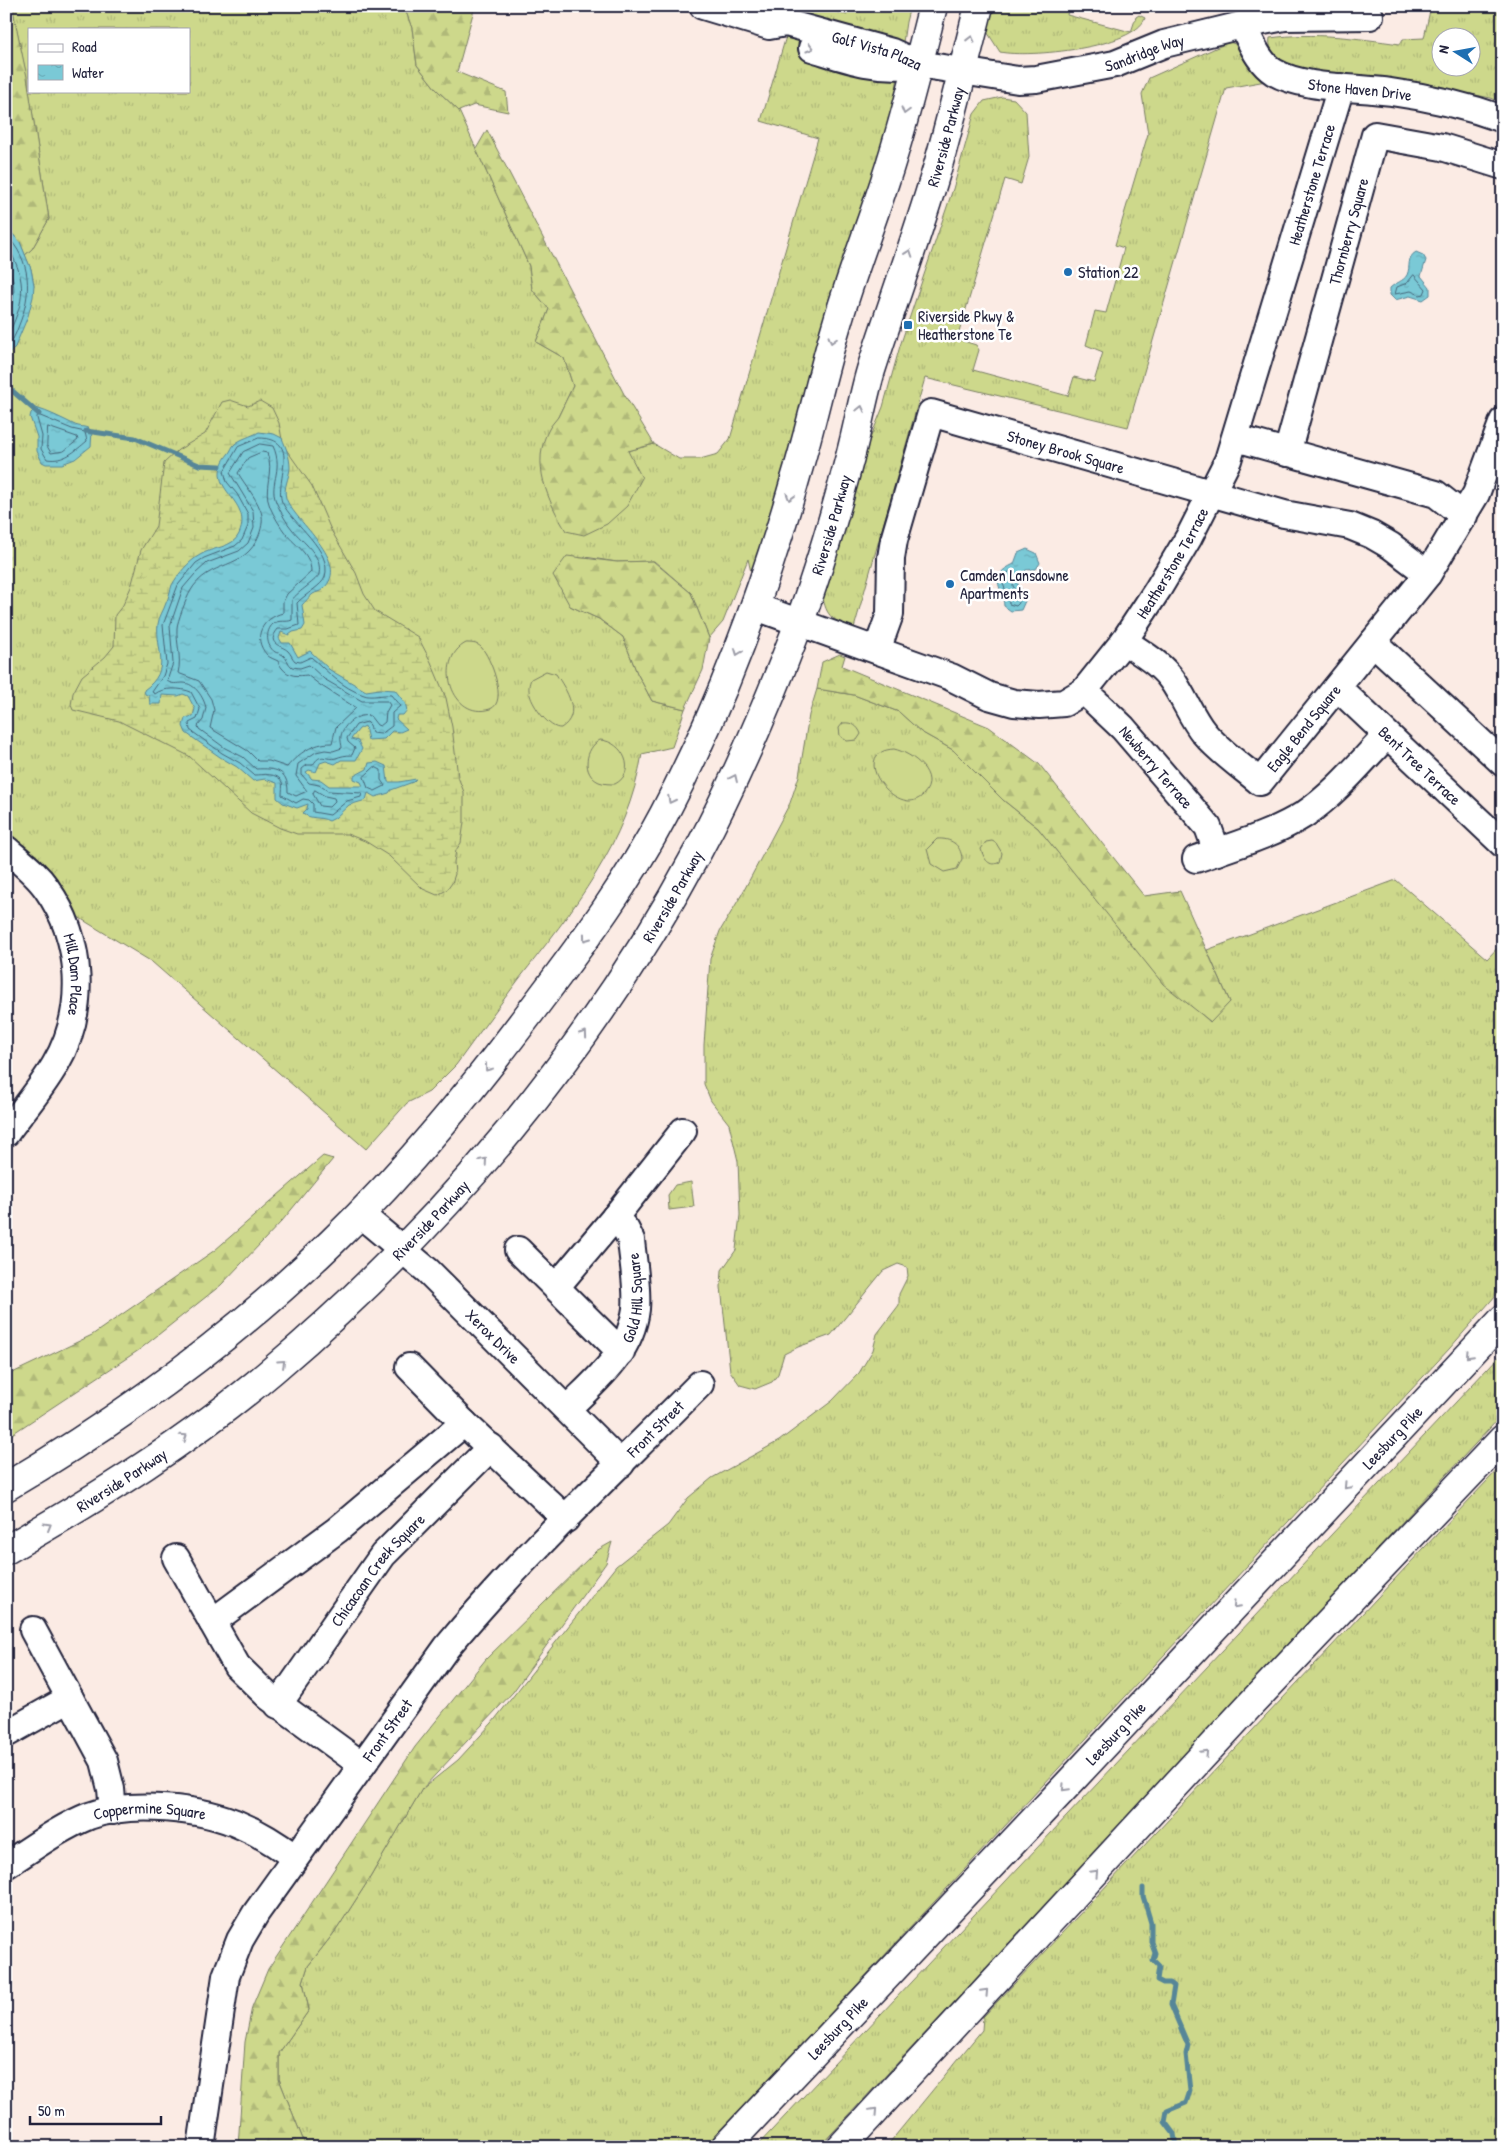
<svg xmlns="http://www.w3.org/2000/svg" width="1509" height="2153" font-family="'Patrick Hand',sans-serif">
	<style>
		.grass { fill: url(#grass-tufts); stroke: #787d63; fill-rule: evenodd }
		.forest { fill: url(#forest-firs); stroke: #787d63 }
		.wetland { fill: url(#wetland-marsh); stroke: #787d63 }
		.park { fill: url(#park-crowns); stroke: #787d63 }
		.pitch { fill: #cdd88b; stroke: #787d63 }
		.water { fill: url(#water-ripples); stroke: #578698 }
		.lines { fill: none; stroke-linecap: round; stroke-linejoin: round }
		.shore { stroke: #456579; stroke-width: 1 }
		.stream { stroke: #578698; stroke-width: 5 }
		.minor-casing { stroke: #22223b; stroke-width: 30 }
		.major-casing { stroke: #22223b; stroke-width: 31 }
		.highway-casing { stroke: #22223b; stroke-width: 31 }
		.minor { stroke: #fff; stroke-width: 26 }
		.major { stroke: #fff; stroke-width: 28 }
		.highway { stroke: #fff; stroke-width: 28 }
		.oneway { stroke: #9c9ca7 }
		.poi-dot { fill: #1f6fb2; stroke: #fff; stroke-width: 2 }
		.labels { text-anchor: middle; stroke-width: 5; stroke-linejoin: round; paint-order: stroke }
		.street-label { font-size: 16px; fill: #22223b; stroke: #fff }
		.poi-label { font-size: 16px; fill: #22223b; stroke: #fff; text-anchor: start }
	</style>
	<defs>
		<pattern id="grass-tufts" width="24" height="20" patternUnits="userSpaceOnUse" patternTransform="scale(1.25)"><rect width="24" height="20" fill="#cdd88b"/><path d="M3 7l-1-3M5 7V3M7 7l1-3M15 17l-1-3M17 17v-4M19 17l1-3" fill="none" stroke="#b0b979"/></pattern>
		<pattern id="forest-firs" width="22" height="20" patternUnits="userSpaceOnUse" patternTransform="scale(1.25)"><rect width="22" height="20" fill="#cdd88b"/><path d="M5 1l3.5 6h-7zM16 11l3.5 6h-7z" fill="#b0b979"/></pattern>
		<pattern id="wetland-marsh" width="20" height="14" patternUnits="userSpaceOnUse" patternTransform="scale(1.25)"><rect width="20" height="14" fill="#cdd88b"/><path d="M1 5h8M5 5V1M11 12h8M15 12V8" fill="none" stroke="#b0b979"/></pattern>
		<pattern id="park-crowns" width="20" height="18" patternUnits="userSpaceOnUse" patternTransform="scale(1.25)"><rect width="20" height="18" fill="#cdd88b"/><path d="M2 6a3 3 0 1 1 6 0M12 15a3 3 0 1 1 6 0" fill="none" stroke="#b0b979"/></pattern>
		<pattern id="water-ripples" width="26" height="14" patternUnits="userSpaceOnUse" patternTransform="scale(1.25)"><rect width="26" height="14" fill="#7ac9d6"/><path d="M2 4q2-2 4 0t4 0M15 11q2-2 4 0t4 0" fill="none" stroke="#69acb9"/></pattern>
	</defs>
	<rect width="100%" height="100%" fill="#fbebe4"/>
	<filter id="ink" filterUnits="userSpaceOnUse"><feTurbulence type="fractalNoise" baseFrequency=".02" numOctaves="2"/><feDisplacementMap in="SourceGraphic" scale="10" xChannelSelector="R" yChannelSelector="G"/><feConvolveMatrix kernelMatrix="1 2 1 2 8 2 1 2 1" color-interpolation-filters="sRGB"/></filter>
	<g filter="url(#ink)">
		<g class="grass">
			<path d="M12,6H404L412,28L417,65L436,89L459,111L529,266L532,289L549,309L536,342L564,358L573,386L557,419L549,430L628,451L654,444L679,459H700L718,454L730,439L818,138L761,121L795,6H815L847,15L849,6H910L906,22L894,103L872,190L753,581L748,559L723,622L709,638L691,593L654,561L617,562L585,557L570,606L599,619L623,637L637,673L652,701L685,709L672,747L642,754C628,843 573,910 519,979C498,1007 477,1036 456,1065L429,1092L407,1103L366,1149L152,962L32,889L6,868V357L15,347L34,285L31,269L25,255L32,249L49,219L29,91H189V29H29V89Z"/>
			<path d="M992,6H1069L1067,15L1131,32L1136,17L1139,15L1145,18C1135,48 1028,58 1000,52L986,30Z"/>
			<path d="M1431,6H1503V103L1491,98L1423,85L1297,71C1285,65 1267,54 1270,38C1314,32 1356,38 1400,44L1403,39L1424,38ZM1442,38H1472V68H1442Z"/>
			<path d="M1229,42L1250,49L1272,80L1226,88L1128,427L925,378L854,628C832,619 827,619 822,594L861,461L883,407L900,346L953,189L974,114L984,101L1002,97L1014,99L1026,112L1029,157L1021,184L1005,179L957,339L976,345L979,350L973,370L1068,396L1074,377L1094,382L1103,352L1086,345L1095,311L1106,313L1124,248L1115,245L1148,134L1142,94L1149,78Z"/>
			<path d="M817,689L854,695L899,712L921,732L953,750L1003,800L1038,828L1099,903L1195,1008L1210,1022L1230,1002L1207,950L1396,880L1487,959L1503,942V1287L1450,1348L706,2147H306L279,2079V2053L309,2010L303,1982L308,1966L337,1929L368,1881L422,1789L458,1760L492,1723L616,1566L668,1525L688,1498L712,1478L779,1441L832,1401L859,1373L873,1350L877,1334L899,1305V1294L908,1276L907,1267L898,1264L883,1271L831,1335L798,1347L784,1354L778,1374L772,1382L755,1389L740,1385L730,1371L721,1287L722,1270L736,1250L740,1215L738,1161L729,1124L711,1101L704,1084V1045L710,959L720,931L742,894L790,803L799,776L809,715Z"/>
			<path d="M1503,1352V1414L819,2147H756Z"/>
			<path d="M1503,1464V2131L1498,2138L1495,2147H886L982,2030L983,2017Z"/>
		</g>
		<g class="forest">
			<path d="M6,6H12L27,77L49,219L32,249L25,255L20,242L6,227Z"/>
			<path d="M404,6H475L457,72L506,92L508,112L474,105L459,111L436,89L417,65L412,28Z"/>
			<path d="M487,130L624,394L654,444L628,451L642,478L627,506L607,524L584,535L566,531C548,501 530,463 549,429C551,425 555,421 558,417C563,407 568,396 573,386L564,358L536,342L549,309L532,289L529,266L476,149Z"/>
			<path d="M567,556L617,562L653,561L691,593L709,638L703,670L685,709L652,701L637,673L623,637L599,619L570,606L553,575Z"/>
			<path d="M840,654L845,656L842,666L989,727L1039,764L1144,896L1180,891L1230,1002L1211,1022L1163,984L1038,828L1003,800L953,750L921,732L899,712L854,695L817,689L822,662Z"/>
			<path d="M323,1156L333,1159L282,1221L221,1285L139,1350L6,1438V1376L92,1335L215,1250Z"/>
			<path d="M612,1542L606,1563L513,1692L422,1789L368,1881L337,1929L308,1966L303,1982L309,2010L279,2053V2079L306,2147H238L245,2042L252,2007L268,1969L415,1747L486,1659L596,1551Z"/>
		</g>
		<path class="wetland" d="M230,400L248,406L260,401L272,408L279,423L283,445L312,486L331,530L356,573L364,594L375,611L418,637L431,662L446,698L452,727L458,777L464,792V822L461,843L456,850L454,862L455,874L452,883L447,890L437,895L423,889L389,856L365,841L347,834H297L280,828L251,813L189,756L119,721L73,710L71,705L73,693L82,676L105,657L114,646L115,615L123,605L131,587L141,550L156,526L164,463L178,450L205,434L222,402Z"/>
		<path class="park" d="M691,1182L694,1207L669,1210L668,1195L675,1185Z"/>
		<g class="pitch">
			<path d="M466,643C471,643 477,643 481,647C490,656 509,703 490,709C452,721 433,660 466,643Z"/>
			<path d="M546,671L556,674C566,690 583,714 561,728C549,729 533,706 530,695C528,689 529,684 531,679Z"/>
			<path d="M843,723C852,722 858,726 861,734L857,740L847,741L840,736L839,728Z"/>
			<path d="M600,740C623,741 638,772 615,784C610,784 604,784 599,782C581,774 585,748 600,740Z"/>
			<path d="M894,749C912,753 942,775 923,795C919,799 914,801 909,801C882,799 854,751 894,749Z"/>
			<path d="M937,839C950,838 961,844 962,859L957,869L944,872L931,864L927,849Z"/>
			<path d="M992,841L996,843L1002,853L1000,862C989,868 984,859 981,849L986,842Z"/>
		</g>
		<g class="water">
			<path d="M6,227L20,242L31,269L34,285L33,297L28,316L15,347L6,357Z"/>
			<path d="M1416,252L1423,255L1426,260L1421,276L1430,287V295L1423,300L1410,296L1395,300L1390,295V288C1395,283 1404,281 1407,275C1411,266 1406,258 1416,252Z"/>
			<path d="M36,408C49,412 61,418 73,424C80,428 86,425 92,431L91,446L75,459L62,464H46L42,462L37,451V437L30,417L31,413Z"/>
			<path d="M259,432L274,434L282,438C286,448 290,457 290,468C289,479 283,487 286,498C294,522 353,562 323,589C320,592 316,592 313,594C309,597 305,602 302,605L305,625L302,630L293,632L289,635L281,632L279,638L282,643H290L298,657L310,651L330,670L366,691L380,689L395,690L405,703L407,710L403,715H397L396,719L407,729L400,732L392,731L384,739L368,740L365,726L359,729L351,739L358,741L362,749L356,760H341L335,764L326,761L320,763L316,772L309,770L306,772L312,779L321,780L329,786H363L361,782L354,779V776L367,769L369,763L377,762L386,766L388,782H399L416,779L413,782L391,790L389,793L375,797L368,793L366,800L349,805L335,818L329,821C320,816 310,820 303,813L307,809L308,804L297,808L283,803L277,798V783L265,779L253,781L237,767L220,757L186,733L183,726L185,718L193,716L195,709L188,696L183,694L178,696L162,695L161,704H150L149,696L145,694L144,690C173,669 155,651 158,624C159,616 164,610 166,603C169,597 170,591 172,585C178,574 189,561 200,555C212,547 233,548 239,534C255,498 199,489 229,453C231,451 232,446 235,444C240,439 252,436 259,432Z"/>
			<path d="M1027,549L1036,553L1040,563L1036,569L1026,570L1019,575L1018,585L1025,594V601L1021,610L1011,611L1004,606C1003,585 986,577 1014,564L1018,553Z"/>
		</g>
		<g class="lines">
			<g class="shore">
				<path d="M6,235C32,261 32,293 19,325C16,334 12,342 6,349"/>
				<path d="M6,244C11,249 12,255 15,261C28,291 20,311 6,339"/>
				<path d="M6,259C16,285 17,294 6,321"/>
				<path d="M1414,275L1426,289L1424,294L1420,295L1411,291L1395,294L1397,287L1407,283Z"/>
				<path d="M38,415L72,429L85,432L87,441C75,451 64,462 47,459L41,449L42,436L37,418Z"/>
				<path d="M48,427L77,437L78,440L64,451L51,453L47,446Z"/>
				<path d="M259,438C303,438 274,480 282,502C292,524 333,550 325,577C323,585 304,595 297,603L299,625L288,629H278C265,645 282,645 288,651C291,654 292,658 295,661L300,662L311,657C327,671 342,688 364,695C371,698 383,694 391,695L400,706L392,713V726L381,734L372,733L370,725L367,722L356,725L347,738L348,742L355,748L352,755C346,755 341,756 336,758C326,761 321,751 313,765H307L302,769V775L309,783L319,785L328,791L362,793L361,797L347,801L330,815L313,812V804L309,800L303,799L296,803L282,795C282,791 283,786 282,782C278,772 262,775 254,775L240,763L222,753L190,730L189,723L197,719L200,709L191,692C182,688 163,687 155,694L152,692L163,676L167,664L163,625L178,585L196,563L204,558L235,546L242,540L248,526V514L237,494L227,482L224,471L238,447Z"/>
				<path d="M260,444L273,446C285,472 266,484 278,506C282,514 286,522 292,529C302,542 323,555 319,574C318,580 297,592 292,600V620C286,623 279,619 273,624C265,631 266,646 275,652C277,653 280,653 283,655C287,658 288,664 292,667L300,668L309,665L324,679L362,701H387L390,705L386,712L385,722L380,726L377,725L370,716C358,713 343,724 341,736C340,740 342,745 342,748L333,751L325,750L316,752L298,764L296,776L307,791L296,796L288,792C288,770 276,768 256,769L243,757L225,748L199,729L198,726L203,720L206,708C204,698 195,683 183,683C176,683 173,685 167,681L173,663L170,626L183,588L195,574L207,563L239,551L248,543L254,528L253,511L230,473L243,452Z"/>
				<path d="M262,452L267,453C275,471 262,488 270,507C274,516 280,526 286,534C296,546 311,554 311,572L287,594L283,602V613C263,618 251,637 267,655C270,658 274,659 278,661C278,662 281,667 282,668C289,677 298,676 307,675L320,685L356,708L336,727L332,743C313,743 299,753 287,767L269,761H258L248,751L210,728L214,710L211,699L199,681L178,673C182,658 176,643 177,628C177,622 187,597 190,592C209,558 245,572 259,535C262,527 264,517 260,509C255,496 245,485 238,473L248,458Z"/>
				<path d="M1011,571L1014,573L1013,586L1020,597L1019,603L1016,606L1009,604L1008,595L1002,582L1005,575Z"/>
				<path d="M375,767L381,770V780L385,786L375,791L368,788L364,777Z"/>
				<path d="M315,790L325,796L334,798L335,801L329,807L320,806L313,794Z"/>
			</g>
			<g class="stream">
				<path d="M9,388L39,414"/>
				<path d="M86,431L135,438L199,465L220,466"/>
				<path d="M1143,1888V1896L1151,1923V1942L1155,1953L1153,1960L1159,1966L1157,1980L1163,1983H1170L1174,1986L1171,2005L1188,2045L1186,2054L1190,2091L1186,2103L1167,2111L1165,2122L1174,2134L1176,2147"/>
			</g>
			<g class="minor-casing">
				<g id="minor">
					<path id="s1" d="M703,6L769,26L786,23L892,52L918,64L1018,80L1036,79L1115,64L1164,44L1242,25L1285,17L1370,16"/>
					<path id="s2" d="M1242,25C1251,41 1258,62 1274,72C1303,89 1357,87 1391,92C1428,97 1467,106 1503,119"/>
					<path d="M812,48C845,58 872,69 908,65"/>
					<path d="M1236,438L1436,494L1464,516"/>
					<path id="s3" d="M1287,453L1375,135L1442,147L1503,166"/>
					<path id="s4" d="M756,607L951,677L989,696L1014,703L1039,705L1064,703L1084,691L1124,641L1158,589L1189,537L1228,460L1341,87"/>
					<path id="s5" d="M1124,641C1141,653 1160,663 1172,680C1184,697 1191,717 1204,733C1220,752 1241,766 1260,782L1428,574L1476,494L1503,421"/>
					<path d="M1373,642L1503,763"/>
					<path id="s6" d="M877,650L890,614L891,558L894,540L931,413L1284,514L1350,526L1372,535L1391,546L1428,574"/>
					<path id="s7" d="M1337,687L1503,844"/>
					<path id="s8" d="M1084,691L1123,728L1208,827L1217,852"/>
					<path id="s9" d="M6,849C21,862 36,873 47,889C83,940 87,1011 55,1065C41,1089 22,1111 6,1133"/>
					<path d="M1196,859C1232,846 1272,835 1305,814C1336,793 1361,762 1387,735"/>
					<path id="s10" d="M360,1214L428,1271L621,1464"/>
					<path d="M518,1250L621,1352"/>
					<path d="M557,1286L615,1217L683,1131"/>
					<path d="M409,1367L464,1423L566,1519"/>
					<path id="s11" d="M567,1409C596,1380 631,1353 636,1309C638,1287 633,1262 631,1240L626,1230L615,1217"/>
					<path d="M176,1558L237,1666L269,1697L362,1765"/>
					<path d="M212,1622L337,1530L464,1423"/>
					<path d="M33,1630L104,1761L111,1789L113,1811"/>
					<path id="s12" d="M278,1705L383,1555L491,1447"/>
					<path d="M6,1734L70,1698"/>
					<path id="s13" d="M6,1865C33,1848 59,1828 89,1816C130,1801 202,1807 242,1826C261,1834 278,1845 294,1857"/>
					<path id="s14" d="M201,2147L226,1976L240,1940L256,1913L447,1647C524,1554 615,1470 700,1384"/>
				</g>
			</g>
			<g class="major-casing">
				<g id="major">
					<path d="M6,1487C123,1418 234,1337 332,1242C408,1169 475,1086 538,1002C584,941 629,881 664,814C721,706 763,593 796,476C811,427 821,377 836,327C850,278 869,230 885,181C904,124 918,65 933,6"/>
					<path id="s15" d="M6,1550C99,1497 192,1439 273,1370C444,1225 592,1049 698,851C737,778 769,702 798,626C819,570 836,511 851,453C858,426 863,397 871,370C893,301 919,232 939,162C953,111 966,58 979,6"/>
				</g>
			</g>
			<g class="highway-casing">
				<g id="highway">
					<path id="s16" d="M725,2147L1068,1784L1503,1319"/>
					<path d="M841,2147L1248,1707L1503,1439"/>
				</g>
			</g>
			<use href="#minor" class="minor"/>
			<use href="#major" class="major"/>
			<use href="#highway" class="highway"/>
		</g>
		<defs><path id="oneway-chevron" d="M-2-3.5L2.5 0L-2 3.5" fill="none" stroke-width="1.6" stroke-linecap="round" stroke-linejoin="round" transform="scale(1.25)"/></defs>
		<g class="oneway">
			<use href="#oneway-chevron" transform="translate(971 39) rotate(-76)"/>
			<use href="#oneway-chevron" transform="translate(810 48) rotate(16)"/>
			<use href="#oneway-chevron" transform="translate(905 111) rotate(106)"/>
			<use href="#oneway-chevron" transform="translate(909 253) rotate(-71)"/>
			<use href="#oneway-chevron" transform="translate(832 340) rotate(106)"/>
			<use href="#oneway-chevron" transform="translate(861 409) rotate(-77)"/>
			<use href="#oneway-chevron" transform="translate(790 497) rotate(107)"/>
			<use href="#oneway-chevron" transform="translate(738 652) rotate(111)"/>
			<use href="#oneway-chevron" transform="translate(734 778) rotate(-65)"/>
			<use href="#oneway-chevron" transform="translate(671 800) rotate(117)"/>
			<use href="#oneway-chevron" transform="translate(586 938) rotate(126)"/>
			<use href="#oneway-chevron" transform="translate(584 1034) rotate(-55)"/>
			<use href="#oneway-chevron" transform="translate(488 1068) rotate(127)"/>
			<use href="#oneway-chevron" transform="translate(484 1161) rotate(-49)"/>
			<use href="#oneway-chevron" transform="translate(1469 1355) rotate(133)"/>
			<use href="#oneway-chevron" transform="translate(282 1363) rotate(-42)"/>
			<use href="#oneway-chevron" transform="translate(184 1437) rotate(-35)"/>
			<use href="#oneway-chevron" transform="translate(1347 1486) rotate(133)"/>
			<use href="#oneway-chevron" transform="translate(48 1526) rotate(-30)"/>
			<use href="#oneway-chevron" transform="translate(1236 1605) rotate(133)"/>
			<use href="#oneway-chevron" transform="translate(1205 1753) rotate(-47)"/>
			<use href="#oneway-chevron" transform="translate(1065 1788) rotate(133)"/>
			<use href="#oneway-chevron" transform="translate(1095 1873) rotate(-47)"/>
			<use href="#oneway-chevron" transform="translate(985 1992) rotate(-47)"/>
			<use href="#oneway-chevron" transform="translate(874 2111) rotate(-47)"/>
		</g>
	</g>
	<g class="poi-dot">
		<circle cx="1068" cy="272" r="5"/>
		<rect x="903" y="320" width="10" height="10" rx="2.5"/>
		<circle cx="950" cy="584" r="5"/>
	</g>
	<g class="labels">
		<g class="street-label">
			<text dy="6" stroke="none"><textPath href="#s1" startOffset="181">Golf Vista Plaza</textPath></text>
			<text dy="6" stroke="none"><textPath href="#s1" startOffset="456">Sandridge Way</textPath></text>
			<text dy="6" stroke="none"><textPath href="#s2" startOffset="146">Stone Haven Drive</textPath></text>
			<text dy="6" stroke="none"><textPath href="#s15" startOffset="1755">Riverside Parkway</textPath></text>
			<text dy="6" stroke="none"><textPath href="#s4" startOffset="910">Heatherstone Terrace</textPath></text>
			<text dy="6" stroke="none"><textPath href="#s3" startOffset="230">Thornberry Square</textPath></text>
			<text dy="6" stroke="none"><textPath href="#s6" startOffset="385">Stoney Brook Square</textPath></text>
			<text dy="6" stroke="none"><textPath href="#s15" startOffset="1350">Riverside Parkway</textPath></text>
			<text dy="6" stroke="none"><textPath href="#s4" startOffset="505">Heatherstone Terrace</textPath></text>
			<text dy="6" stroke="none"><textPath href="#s5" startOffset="268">Eagle Bend Square</textPath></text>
			<text dy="6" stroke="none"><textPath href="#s7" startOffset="114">Bent Tree Terrace</textPath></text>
			<text dy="6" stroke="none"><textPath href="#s8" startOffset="105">Newberry Terrace</textPath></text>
			<text dy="6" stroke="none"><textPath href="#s15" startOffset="945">Riverside Parkway</textPath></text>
			<text dy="6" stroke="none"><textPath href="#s9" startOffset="149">Mill Dam Place</textPath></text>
			<text dy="6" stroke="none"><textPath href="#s15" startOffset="540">Riverside Parkway</textPath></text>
			<text dy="6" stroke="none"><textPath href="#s11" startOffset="135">Gold Hill Square</textPath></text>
			<text dy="6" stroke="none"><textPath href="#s10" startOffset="181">Xerox Drive</textPath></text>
			<text dy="6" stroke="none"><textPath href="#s14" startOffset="872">Front Street</textPath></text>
			<text dy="6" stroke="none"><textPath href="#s16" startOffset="974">Leesburg Pike</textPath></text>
			<text dy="6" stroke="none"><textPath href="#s15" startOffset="135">Riverside Parkway</textPath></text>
			<text dy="6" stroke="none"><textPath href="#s12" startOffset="168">Chicacoan Creek Square</textPath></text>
			<text dy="6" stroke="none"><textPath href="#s14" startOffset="468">Front Street</textPath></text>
			<text dy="6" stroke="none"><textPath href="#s16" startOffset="569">Leesburg Pike</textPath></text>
			<text dy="6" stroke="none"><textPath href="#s13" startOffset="158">Coppermine Square</textPath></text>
			<text dy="6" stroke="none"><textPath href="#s16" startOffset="164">Leesburg Pike</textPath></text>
		</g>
		<g class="poi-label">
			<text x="1078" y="278">Station 22</text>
			<text x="918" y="322">Riverside Pkwy &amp;<tspan x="918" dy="18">Heatherstone Te</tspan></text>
			<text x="960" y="581">Camden Lansdowne<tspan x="960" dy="18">Apartments</tspan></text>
		</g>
	</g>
	<rect width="1509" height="2153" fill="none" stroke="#fff" stroke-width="25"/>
	<rect x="12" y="12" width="1484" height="2128" fill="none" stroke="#22223b" stroke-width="2" filter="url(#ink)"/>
	<rect x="28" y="28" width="162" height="65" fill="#ffffff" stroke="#a7a7b1"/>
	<rect x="38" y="44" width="25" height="8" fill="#ffffff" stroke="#a7a7b1"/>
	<text x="72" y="52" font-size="15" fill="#22223b">Road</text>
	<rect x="38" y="65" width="25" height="15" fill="url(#water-ripples)" stroke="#a7a7b1"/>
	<text x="72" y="78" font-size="15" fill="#22223b">Water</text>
	<g transform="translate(1456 52) rotate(281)"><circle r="24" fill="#ffffff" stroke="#a7a7b1"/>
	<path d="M0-4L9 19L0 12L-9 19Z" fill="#1f6fb2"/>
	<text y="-8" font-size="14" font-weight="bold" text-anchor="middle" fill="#22223b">N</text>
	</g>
	<path d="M30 2116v8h131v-8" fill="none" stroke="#22223b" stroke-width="2.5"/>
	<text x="38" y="2116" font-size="15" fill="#22223b" stroke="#ffffff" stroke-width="4" paint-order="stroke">50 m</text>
</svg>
